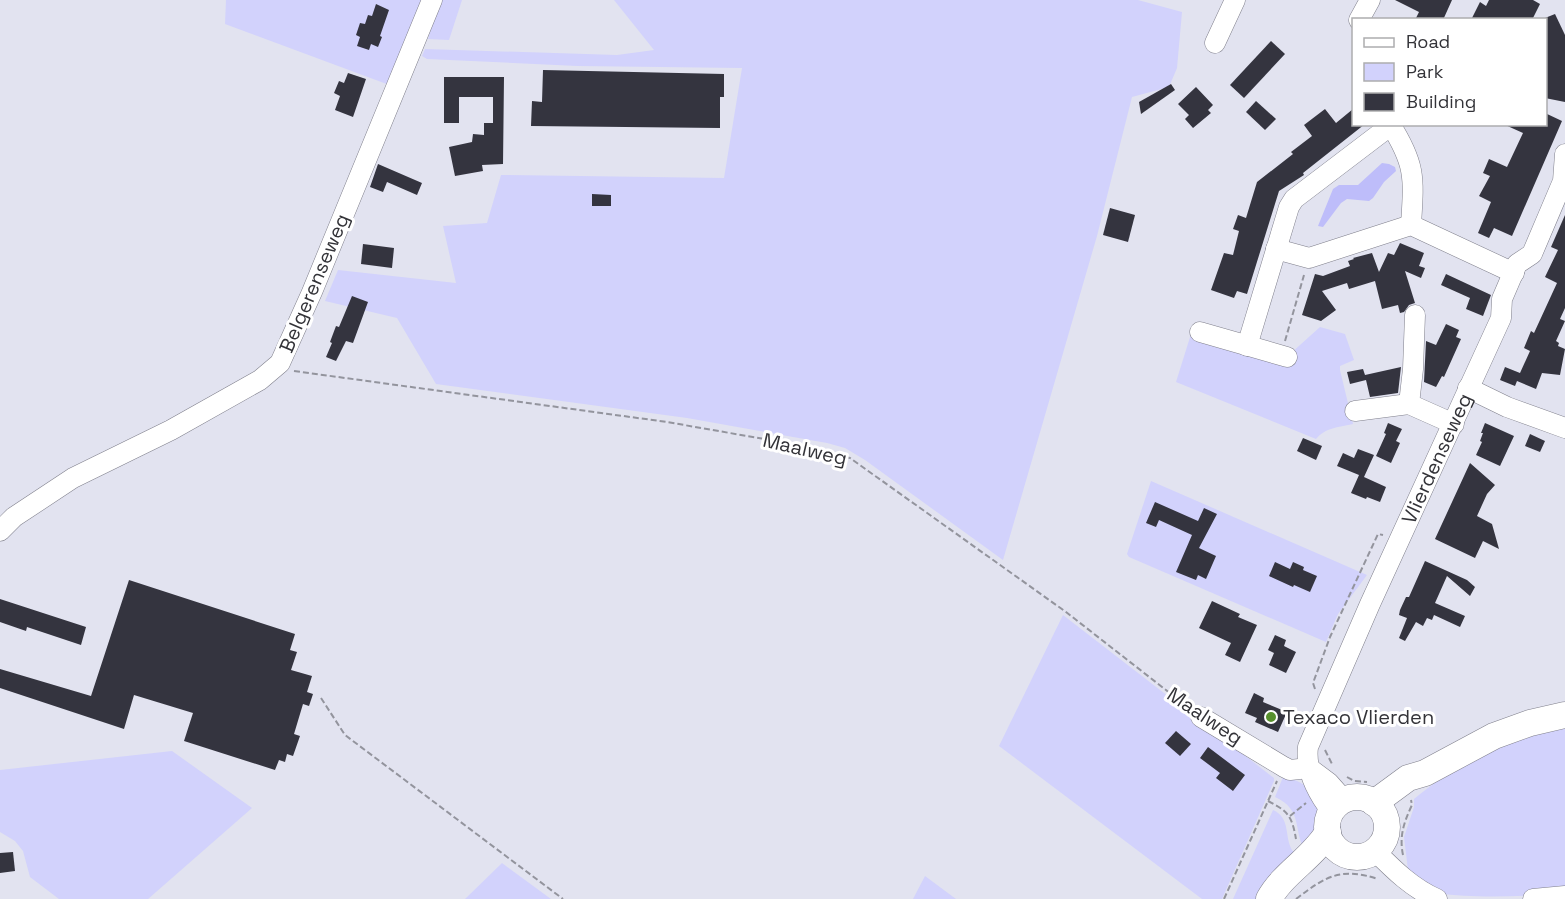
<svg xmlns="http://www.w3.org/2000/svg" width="1565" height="899" font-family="'Space Grotesk',sans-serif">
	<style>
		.green { fill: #d2d2fc }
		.water { fill: #bebdfa }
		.building { fill: #34343f }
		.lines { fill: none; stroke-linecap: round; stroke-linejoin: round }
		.minor-casing { stroke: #7f7f8b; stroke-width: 21 }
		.major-casing { stroke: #7f7f8b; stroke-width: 27 }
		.path { stroke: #93949d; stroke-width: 2; stroke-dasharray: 6 3; stroke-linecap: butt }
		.minor { stroke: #fff; stroke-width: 20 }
		.major { stroke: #fff; stroke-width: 26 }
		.poi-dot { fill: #57902d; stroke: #fff; stroke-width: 2 }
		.labels { text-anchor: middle; stroke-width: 6; stroke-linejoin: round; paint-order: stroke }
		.street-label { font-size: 20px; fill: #333338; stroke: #fff }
		.poi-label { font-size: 20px; fill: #333338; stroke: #fff; text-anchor: start }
	</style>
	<rect width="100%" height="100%" fill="#e2e3f0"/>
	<g class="green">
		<path d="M226,0H427L392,86L225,24Z"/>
		<path d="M440,0H462L449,40L428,39Z"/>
		<path d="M614,0H1138L1182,12L1177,68L1169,87L1132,97L1097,236L1003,560L865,460L845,448L827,443L687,418L436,384L397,318L325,301L338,270L456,283L443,226L487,223L501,175L724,178L742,68L577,66L427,59L422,56L425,49L617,55L654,50Z"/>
		<path d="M1320,327L1345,334L1354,360L1340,366V370L1353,424C1340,427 1326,427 1316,439L1176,382L1191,334L1290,354Z"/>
		<path d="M1151,481L1367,575L1338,614L1326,642L1129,557L1127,554Z"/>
		<path d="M1063,615L1274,778V781L1222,899H1202L999,746Z"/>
		<path d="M1565,722V894C1527,896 1474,899 1438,893C1428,888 1417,877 1408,870L1404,837L1414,807V799C1463,758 1506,742 1565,722Z"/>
		<path d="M172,751L252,808L148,899H59L30,877L23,851L15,841L0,832V770Z"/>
		<path d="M1283,777C1308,781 1329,801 1320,827C1317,836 1311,844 1306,852C1292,831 1304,810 1275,797Z"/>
		<path d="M1273,810C1291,818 1284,836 1292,850C1294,853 1296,855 1299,858L1256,899H1233Z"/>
		<path d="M502,863L551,899H465Z"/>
		<path d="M925,876L956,899H913Z"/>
	</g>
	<path class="water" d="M1382,163L1389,164L1395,167L1396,171L1384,182L1373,198L1369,201L1347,199L1341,203L1323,227L1318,226L1333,189L1339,185H1358Z"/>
	<g class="building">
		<path d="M1395,0H1452L1443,20H1415L1419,12Z"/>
		<path d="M1489,0H1533L1540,4L1532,20H1471L1480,2L1486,6Z"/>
		<path d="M376,4L389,10L380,36L382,37L378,47L371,44L369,50L357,46L360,37L356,35L360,23L365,24L368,15L372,16Z"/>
		<path d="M1555,14L1565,35V102L1545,98V18Z"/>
		<path d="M1271,41L1285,54L1244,98L1230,85Z"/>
		<path d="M543,70L724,74V97H720V128L531,126L532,101L542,102Z"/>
		<path d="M348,73L366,79L353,117L335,110L340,96L334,93L339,81L344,83Z"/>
		<path d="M444,77H504L503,164L482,165L483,171L455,176L449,147L472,142L473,134L484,135V123H493V97H459V123H444Z"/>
		<path d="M1171,84L1175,90L1141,114L1139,102Z"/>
		<path d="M1196,87L1213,105L1208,110L1211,113L1193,128L1185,119L1189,115L1178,104Z"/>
		<path d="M1256,101L1276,119L1265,130L1246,112Z"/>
		<path d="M1325,109L1336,123L1353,109V124H1365L1303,173L1304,175L1279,191L1247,294L1237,291L1234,298L1211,290L1224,253L1233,255L1239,231L1233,229L1238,215L1246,218L1257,182L1293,154L1291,152L1312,136L1304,125Z"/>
		<path d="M1545,113L1562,121L1512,236L1494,228L1489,238L1478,233L1491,202L1479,196L1490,176L1483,173L1489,159L1507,167L1523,133L1503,124H1545Z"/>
		<path d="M378,164L422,183L417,195L387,182L383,192L370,187Z"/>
		<path d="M592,194L611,195V206H592Z"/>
		<path d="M1110,208L1135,215L1128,242L1103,235Z"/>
		<path d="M1565,215V308L1560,319L1565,321L1556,341L1559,343L1558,346L1565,349L1560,375L1542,373L1536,389L1517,381L1515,386L1500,380L1505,367L1520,373L1530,351L1524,348L1531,331L1534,333L1557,283L1545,277L1558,250L1551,247Z"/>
		<path d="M1400,243L1424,253L1419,266L1425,268L1421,278L1405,271L1415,303L1409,305L1404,312L1400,313L1398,305L1382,309L1375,281L1349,289L1347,283L1322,291L1336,310L1321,321L1302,315L1315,274L1323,276L1350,266L1348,261L1354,259L1353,258L1372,253L1379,272L1388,253L1394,255Z"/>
		<path d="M363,244L394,248L392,268L361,264Z"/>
		<path d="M1446,274L1491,295L1483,316L1466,309L1470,298L1441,285Z"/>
		<path d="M352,296L368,302L353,343L346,341L336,361L326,357L332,343L330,342L336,326L339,327Z"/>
		<path d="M1446,324L1459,330L1456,337L1461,339L1444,377L1442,376L1436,387L1424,382L1426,341L1436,345Z"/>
		<path d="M1401,367L1398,393L1370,397L1366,380L1350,384L1347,372L1363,369L1365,375Z"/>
		<path d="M1388,423L1402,429L1396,441L1400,443L1391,463L1376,456L1386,434L1384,433Z"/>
		<path d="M1485,423L1514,436L1500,466L1476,455L1482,442L1480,441L1483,433H1481Z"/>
		<path d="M1530,434L1545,441L1540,452L1525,446Z"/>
		<path d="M1303,438L1322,446L1316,460L1297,451Z"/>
		<path d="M1358,449L1374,455L1364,477L1386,487L1380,502L1367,497L1366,499L1351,493L1359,475L1337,466L1343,453L1354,458Z"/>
		<path d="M1470,463L1495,485L1487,494L1477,516L1492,524L1499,549L1483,541L1475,558L1435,539Z"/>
		<path d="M1155,502L1198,521L1204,508L1217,514L1199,548L1216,556L1206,579L1198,575L1196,580L1176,572L1192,535L1159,520L1156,527L1146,523Z"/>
		<path d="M1425,561L1467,580L1475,587L1470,596L1447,576L1435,603L1465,616L1460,627L1434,615L1432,620L1427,618L1423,626L1416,622L1405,641L1399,638L1407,618L1399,615L1400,610L1406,597H1409Z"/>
		<path d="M1275,562L1290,569L1293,562L1304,567L1303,570L1317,576L1310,592L1294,585L1293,587L1269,576Z"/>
		<path d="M129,580L295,634L290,650L297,652L291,670L312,676L307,692L313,694L309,706L303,704L294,734L300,736L293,756L287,754L285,762L279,760L275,770L184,741L193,713L134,695L124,729L0,688V669L91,696Z"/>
		<path d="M0,599L86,627L81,645L27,627L26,631L0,622Z"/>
		<path d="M1212,601L1240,614L1238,617L1257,625L1240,662L1225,655L1231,643L1199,628Z"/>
		<path d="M1275,635L1286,640L1284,646L1296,652L1286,673L1269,665L1274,653L1268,650Z"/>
		<path d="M1254,693L1264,698L1263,702L1287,712L1278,732L1255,722L1257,718L1245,713Z"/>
		<path d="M1176,731L1191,744L1180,756L1165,743Z"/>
		<path d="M1208,747L1245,775L1233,791L1216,778L1220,773L1200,758Z"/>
		<path d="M13,852L15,871L0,873V853Z"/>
	</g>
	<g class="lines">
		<g class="minor-casing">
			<g id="minor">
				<path d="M1359,20L1370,0"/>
				<path d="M1215,43L1235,0"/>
				<path d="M1390,124C1416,165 1414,178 1411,225"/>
				<path d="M1276,249L1309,258L1411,225L1514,273"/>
				<path d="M1200,332L1287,357"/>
				<path d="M1247,346L1289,207L1294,199L1390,126"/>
				<path d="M1468,388L1507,407L1565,428"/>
				<path d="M1409,404L1413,369L1415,315"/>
				<path d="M1355,411L1409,404L1454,424"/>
				<path d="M0,531L14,517L73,478L171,430L260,380L280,363L312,292L432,0"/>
				<path d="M1201,717L1284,767L1290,770L1309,768"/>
				<path d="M1309,768L1329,783L1344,800"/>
				<path id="s1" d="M1332,812C1318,794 1305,771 1308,747L1370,604L1501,318L1502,299L1517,264L1532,254L1563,181L1565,154"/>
				<path d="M1375,851C1394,870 1412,888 1437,899"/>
				<path d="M1533,899L1565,896"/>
			</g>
		</g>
		<g class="major-casing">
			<g id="major">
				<circle cx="1357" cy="827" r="30"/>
				<path d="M1374,803L1408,778L1425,773L1494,736L1530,723L1565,715"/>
				<path d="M1269,899C1283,873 1313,858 1328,832"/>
			</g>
		</g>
		<g class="path">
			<path d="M1285,341L1304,275"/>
			<path d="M294,371L667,422L804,446L850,458L1066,612L1189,708"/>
			<path d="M1315,689L1313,683L1330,637L1378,534L1383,535"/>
			<path d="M321,698L345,735L563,899"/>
			<path d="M1325,750L1332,764"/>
			<path d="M1347,777L1354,781L1367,782"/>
			<path d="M1268,801C1288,811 1292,816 1296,839"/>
			<path d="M1290,816L1306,803"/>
			<path d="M1403,855C1399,836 1404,822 1412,805L1411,800"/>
			<path d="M1224,899L1277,781"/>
			<path d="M1296,899C1326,876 1341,867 1378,879"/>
		</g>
		<use href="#minor" class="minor"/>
		<use href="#major" class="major"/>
	</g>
	<circle class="poi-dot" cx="1271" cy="717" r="6"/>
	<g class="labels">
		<g class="street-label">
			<text transform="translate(314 283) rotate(-67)" y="7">Belgerenseweg</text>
			<text transform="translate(805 449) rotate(13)" y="7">Maalweg</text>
			<text dy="7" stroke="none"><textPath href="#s1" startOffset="387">Vlierdenseweg</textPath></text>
			<text transform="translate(1205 716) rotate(34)" y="7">Maalweg</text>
		</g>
		<g class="poi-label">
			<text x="1283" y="724">Texaco Vlierden</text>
		</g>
	</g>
	<rect x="1352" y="18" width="195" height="108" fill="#ffffff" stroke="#adadaf" stroke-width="1.5"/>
	<rect x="1364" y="38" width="30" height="9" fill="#ffffff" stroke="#adadaf" stroke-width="1.5"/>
	<text x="1406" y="48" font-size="18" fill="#333338">Road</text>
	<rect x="1364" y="63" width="30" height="18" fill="#d2d2fc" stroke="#adadaf" stroke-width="1.5"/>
	<text x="1406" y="78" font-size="18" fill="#333338">Park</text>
	<rect x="1364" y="93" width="30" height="18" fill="#34343f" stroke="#adadaf" stroke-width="1.5"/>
	<text x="1406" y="108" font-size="18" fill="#333338">Building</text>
</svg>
